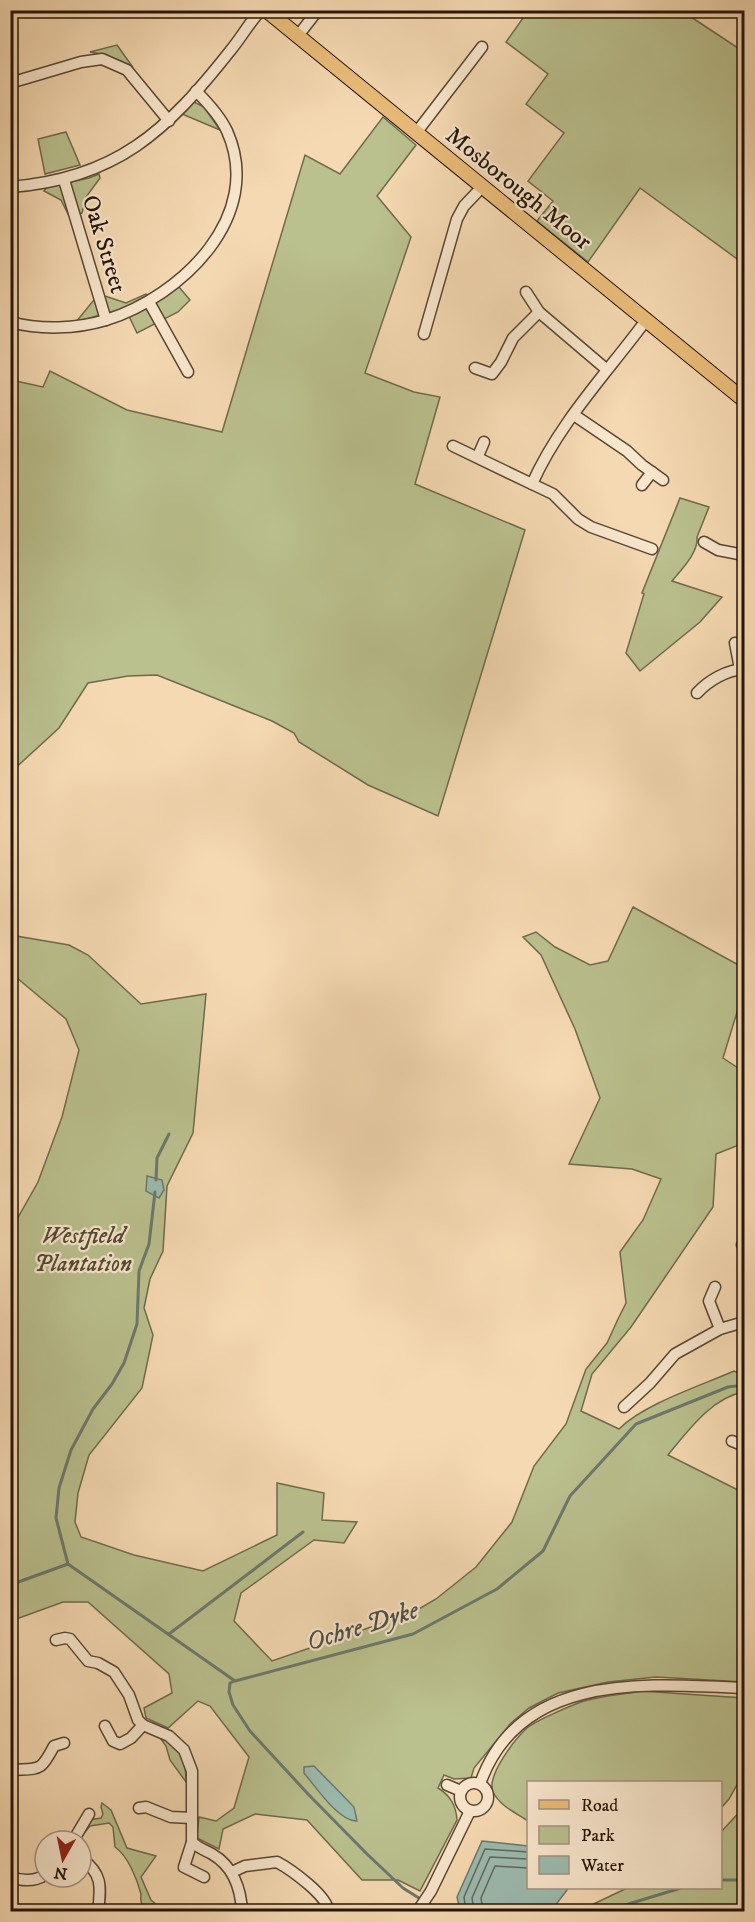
<svg xmlns="http://www.w3.org/2000/svg" width="755" height="1922" font-family="'IM FELL DW Pica',serif">
	<style>
		.green { fill: #bac08e; stroke: #6f6a4c; stroke-width: 1.5 }
		.water { fill: #9cbaaf; stroke: #6c786d; stroke-width: 1.5 }
		.lines { fill: none; stroke-linecap: round; stroke-linejoin: round }
		.shore { stroke: #60685c; stroke-width: 1.5 }
		.stream { stroke: #6c786d; stroke-width: 3 }
		.minor-casing { stroke: #584633; stroke-width: 13 }
		.major-casing { stroke: #241509; stroke-width: 16 }
		.minor { stroke: #f8e6cd; stroke-width: 10 }
		.major { stroke: #eabc79; stroke-width: 14 }
		.labels { text-anchor: middle; stroke-width: 4.5; stroke-linejoin: round; paint-order: stroke }
		.street-label { font-size: 24px; fill: #241509; stroke: #f8e6cd }
		.park-label { font-size: 24px; font-style: italic; fill: #514831; stroke: #f8e6cd }
		.water-label { font-size: 26px; font-style: italic; fill: #4e4f43; stroke: #f8e6cd }
	</style>
	<rect width="100%" height="100%" fill="#f5d9b2"/>
	<filter id="stains"><feTurbulence type="fractalNoise" baseFrequency=".00333" numOctaves="4"/><feColorMatrix values="0 0 0 0 .2 0 0 0 0 .09 0 0 0 0 .02 0 0 0 .5 -.17"/></filter>
	<radialGradient id="worn" r=".72"><stop offset=".6" stop-color="#630" stop-opacity="0"/><stop offset="1" stop-color="#630" stop-opacity=".3"/></radialGradient>
	<g class="green">
		<path d="M682,11L744,52V264L640,188L588,262L537,221L553,201L528,181L564,133L526,104L548,74L506,42L528,11Z"/>
		<path d="M117,45L132,66L106,55L90,52Z"/>
		<path d="M194,102L204,107L220,130L182,114Z"/>
		<path d="M383,117L416,145L377,196L411,237L365,373L414,392L440,397L415,484L525,530L438,816L368,785L299,742L294,733L272,721L157,675L128,676L88,683L59,728L11,772V380L43,387L50,371L127,410L222,432L305,155L340,174Z"/>
		<path d="M66,132L80,165L45,174L38,139Z"/>
		<path d="M99,174L100,178L86,197L82,213L69,216L61,200L44,191L47,187L89,178Z"/>
		<path d="M179,287L190,300L178,312L137,333L125,308L76,322L93,301L105,296L126,303L146,294L160,300Z"/>
		<path d="M680,498L709,507L697,537C699,552 681,570 672,581L722,597L700,622L640,671L626,653L644,594L642,593Z"/>
		<path d="M633,907L744,968V1000L738,1009L723,1058L744,1072V1143L716,1154L713,1207L631,1327L592,1374L581,1411L619,1429C644,1404 700,1386 734,1371L744,1375V1392C712,1397 687,1432 668,1455L744,1493V1682L656,1677L608,1682L558,1693L529,1708L511,1723L474,1768L471,1778L454,1779L444,1775L438,1788C451,1796 456,1806 457,1820L420,1891L398,1880H362L307,1820L255,1814L223,1829L219,1849L197,1838L199,1817L216,1821L234,1808L249,1757L210,1706L198,1701L168,1728L146,1718L144,1708L172,1693L169,1674L88,1602H63L11,1621V1230L38,1182L62,1117L79,1050L66,1019L11,973L10,935L69,945L88,955L141,1004L206,994L193,1133L167,1186L163,1251L150,1279L144,1308L153,1335L142,1388L89,1455L78,1493L75,1522L81,1537L134,1555L203,1571L277,1535V1483L324,1493L322,1520L357,1522L344,1543L314,1540L241,1593L234,1621L272,1661L412,1613L436,1599L476,1567L512,1522L534,1466L566,1424L586,1369L607,1343L618,1319L626,1303L620,1252L643,1220L661,1179L632,1169L569,1164L600,1098L575,1029L541,955L523,937L536,932L555,947L590,965L608,961Z"/>
		<path d="M641,1691L744,1698V1772L729,1799L721,1808L720,1782H528V1821C516,1813 500,1806 493,1792C486,1776 515,1739 527,1728C535,1721 570,1706 581,1702C599,1696 621,1695 641,1691Z"/>
		<path d="M158,1735C180,1748 186,1756 186,1782L170,1760L166,1746Z"/>
		<path d="M102,1803L111,1810L127,1848L156,1856L141,1877L151,1900L164,1911C156,1911 146,1912 142,1904C140,1901 141,1897 141,1894C137,1879 128,1856 115,1847L113,1827L109,1823L90,1826L81,1837L89,1820L101,1818L103,1814L101,1807Z"/>
		<path d="M744,1807V1911H579L627,1888H720L721,1832Z"/>
	</g>
	<g class="water">
		<path d="M147,1176L162,1180L164,1190L159,1198L146,1191Z"/>
		<path d="M314,1766L354,1807L357,1821C339,1822 316,1787 304,1773V1767Z"/>
		<path d="M482,1841L528,1846V1888H568L567,1890L551,1911H547L460,1910L457,1897Z"/>
	</g>
	<g class="lines">
		<g class="shore">
			<path d="M466,1912L464,1897L485,1849L528,1852"/>
			<path d="M474,1912L472,1898L490,1857L528,1859"/>
			<path d="M483,1912L481,1898L495,1866L528,1868"/>
		</g>
		<g class="stream">
			<path d="M156,1180L157,1158L169,1134"/>
			<path d="M68,1564L56,1518L59,1488L71,1450L93,1409L112,1384L124,1363L137,1324L139,1271L149,1244L155,1192"/>
			<path d="M10,1585L68,1564L235,1681L413,1634L497,1589L543,1551L570,1496L636,1424L728,1387L744,1385"/>
			<path d="M169,1634L303,1532"/>
			<path d="M234,1681L230,1683L229,1692L233,1705L250,1731L308,1794L367,1854L403,1888L422,1900"/>
			<path d="M720,1880H744"/>
			<path d="M427,1903L441,1912"/>
			<path d="M602,1912L681,1888"/>
		</g>
		<g class="minor-casing">
			<g id="minor">
				<path d="M297,37L318,10"/>
				<path d="M10,83L81,62L102,59L127,70L169,121"/>
				<path d="M416,133L482,47"/>
				<path d="M64,180L106,320"/>
				<path d="M10,187C116,179 167,131 230,51C241,38 249,23 261,10"/>
				<path d="M526,292L539,312L606,369"/>
				<path d="M149,302L188,372"/>
				<path d="M10,322C41,330 76,329 106,320C182,296 265,216 227,131C220,116 208,103 196,91"/>
				<path d="M424,334L457,219L464,206L482,187"/>
				<path d="M475,368L492,374L501,362L513,338L539,312"/>
				<path d="M574,415L627,451L642,465L663,480"/>
				<path d="M453,446L532,484C559,423 607,373 647,319"/>
				<path d="M478,456L484,442"/>
				<path d="M532,484L553,494L578,519L591,527L652,549"/>
				<path d="M642,485L652,472"/>
				<path d="M704,542L718,550L744,555"/>
				<path d="M735,643L740,669"/>
				<path d="M697,693C709,680 727,670 744,669"/>
				<path d="M742,1245L744,1243"/>
				<path d="M715,1287L709,1301L720,1329"/>
				<path d="M624,1407L650,1383L675,1354L720,1329L744,1322"/>
				<path d="M732,1441L744,1446"/>
				<path d="M56,1640L65,1638L70,1639L88,1661L98,1663L114,1672L129,1695L138,1720L143,1725L169,1736L184,1750L192,1771V1842C198,1848 205,1850 212,1854C233,1866 241,1889 242,1912"/>
				<path d="M105,1726L113,1741L120,1744L131,1738L143,1725"/>
				<path d="M10,1770C40,1768 40,1773 54,1746L64,1743"/>
				<circle cx="474" cy="1797" r="14"/>
				<path d="M480,1784C519,1671 648,1684 744,1688"/>
				<path d="M447,1785L461,1791"/>
				<path d="M139,1808L146,1807L171,1817L192,1818"/>
				<path d="M73,1841L89,1814"/>
				<path d="M192,1842L184,1867L204,1877"/>
				<path d="M81,1858C103,1874 101,1887 98,1912"/>
				<path d="M232,1872L245,1866L277,1862C290,1869 330,1897 328,1912"/>
				<path d="M10,1877C22,1881 34,1882 45,1875"/>
				<path d="M417,1912L431,1891L470,1811"/>
			</g>
		</g>
		<g class="major-casing">
			<path id="major" d="M266,10L744,400"/>
		</g>
		<use href="#minor" class="minor"/>
		<use href="#major" class="major"/>
	</g>
	<g class="labels">
		<g class="street-label">
			<text transform="translate(519 188) rotate(39)" y="8">Mosborough Moor</text>
			<text transform="translate(105 244) rotate(73)" y="8">Oak Street</text>
		</g>
		<g class="park-label">
			<text x="83" y="1243">Westfield<tspan x="83" dy="28">Plantation</tspan></text>
		</g>
		<g class="water-label">
			<text transform="translate(362 1625) rotate(-17)" y="9">Ochre Dyke</text>
		</g>
	</g>
	<rect width="755" height="1922" fill="none" stroke="#f5d9b2" stroke-width="36"/>
	<rect x="12" y="12" width="731" height="1898" fill="none" stroke="#241509" stroke-width="3"/>
	<rect x="18" y="18" width="719" height="1886" fill="none" stroke="#241509" stroke-width="1.5"/>
	<rect x="527" y="1781" width="195" height="108" fill="#f8e6cd" stroke="#a3927f" stroke-width="1.5"/>
	<rect x="539" y="1800" width="30" height="9" fill="#eabc79" stroke="#a3927f" stroke-width="1.5"/>
	<text x="581" y="1811" font-size="18" fill="#241509">Road</text>
	<rect x="539" y="1826" width="30" height="18" fill="#bac08e" stroke="#a3927f" stroke-width="1.5"/>
	<text x="581" y="1841" font-size="18" fill="#241509">Park</text>
	<rect x="539" y="1856" width="30" height="18" fill="#9cbaaf" stroke="#a3927f" stroke-width="1.5"/>
	<text x="581" y="1871" font-size="18" fill="#241509">Water</text>
	<g transform="translate(63 1859) rotate(189)"><circle r="28" fill="#f8e6cd" stroke="#a3927f" stroke-width="1.5"/>
	<path d="M0-4.5L10 22L0 15L-10 22Z" fill="#8f2418"/>
	<text y="-9" font-size="16" font-weight="bold" text-anchor="middle" fill="#241509">N</text>
	</g>
	<rect width="100%" height="100%" filter="url(#stains)"/>
	<rect width="100%" height="100%" fill="url(#worn)"/>
</svg>
